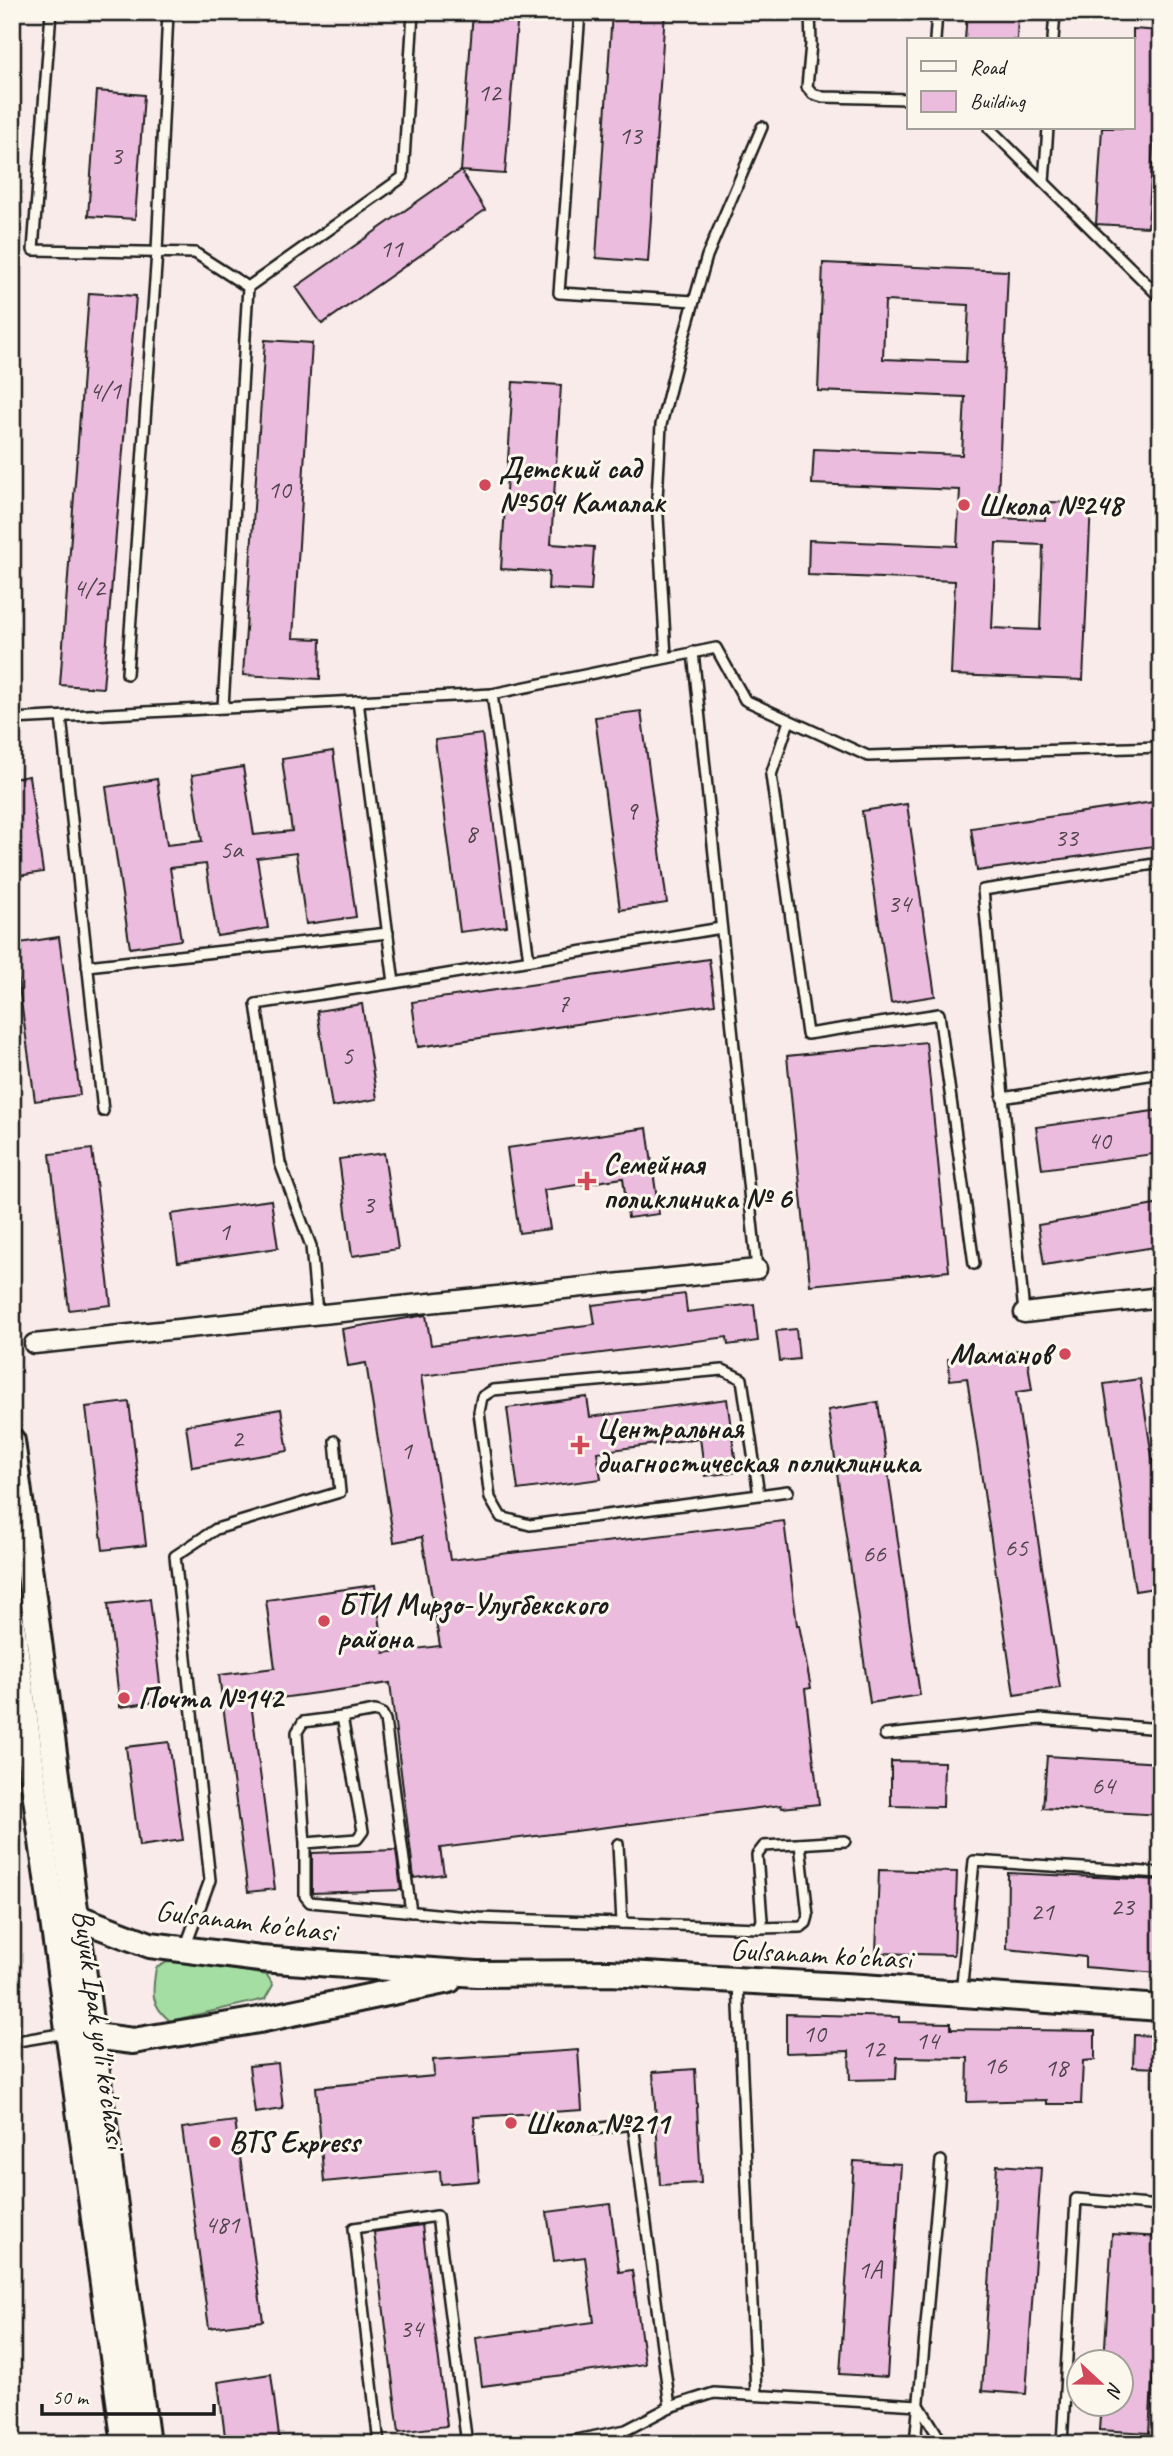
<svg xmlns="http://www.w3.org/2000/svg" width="1173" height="2456" font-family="Caveat,sans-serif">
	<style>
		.green { fill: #a5dea3; stroke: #607d60; stroke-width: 2 }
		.building { fill: #ebbcde; stroke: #1c1c1c; stroke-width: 2; fill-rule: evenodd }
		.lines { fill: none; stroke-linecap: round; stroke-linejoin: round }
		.lane-casing { stroke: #1c1c1c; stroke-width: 14 }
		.street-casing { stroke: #1c1c1c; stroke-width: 23 }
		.secondary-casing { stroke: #1c1c1c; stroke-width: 30 }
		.lane { stroke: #fbf7ec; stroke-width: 9 }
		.street { stroke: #fbf7ec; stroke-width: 18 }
		.secondary { stroke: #fbf7ec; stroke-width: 24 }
		.poi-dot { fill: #d1495b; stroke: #fbf7ec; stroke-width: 2.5 }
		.labels { text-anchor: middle; stroke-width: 6; stroke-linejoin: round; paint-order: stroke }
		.number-label { font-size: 26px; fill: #50444c }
		.poi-label { font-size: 30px; font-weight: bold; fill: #1c1c1c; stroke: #fbf7ec; text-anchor: start }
		.street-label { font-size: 30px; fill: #1c1c1c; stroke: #fbf7ec }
	</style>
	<rect width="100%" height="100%" fill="#f8ebe9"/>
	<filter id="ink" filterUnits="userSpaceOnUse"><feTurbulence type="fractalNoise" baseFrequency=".0143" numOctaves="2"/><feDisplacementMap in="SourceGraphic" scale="14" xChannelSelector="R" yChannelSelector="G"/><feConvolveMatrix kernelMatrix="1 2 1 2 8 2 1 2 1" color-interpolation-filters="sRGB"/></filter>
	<g filter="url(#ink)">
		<path class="green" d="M167,1962L195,1963L267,1975L273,1985L265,1999L170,2021C150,2004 152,1993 156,1968Z"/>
		<g class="building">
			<path d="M473,12H518L505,174L461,171Z"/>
			<path d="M612,12H665L648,262L596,258Z"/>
			<path d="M967,12H1018L1017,40H965Z"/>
			<path d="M1133,29L1160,31L1148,227L1096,224L1102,128H1133Z"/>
			<path d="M97,91L144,95L135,219L88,216Z"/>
			<path d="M461,171L485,210L322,324L296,287Z"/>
			<path d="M823,263L1008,271L997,518L1045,520L1046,502L1091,503L1083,680L951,675L955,581L808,575L809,540L957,546L960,490L812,484L814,449L962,455L965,397L818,391ZM885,301L969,305L966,362L883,359ZM996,543L1043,545L1040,630L992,628Z"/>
			<path d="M89,293L136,296L103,688L60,685Z"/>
			<path d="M265,340L312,343L293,638L321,639L320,679L243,675Z"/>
			<path d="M513,382L561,385L551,544L594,547L591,591L548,589L549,572L501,569Z"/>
			<path d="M641,711L667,903L620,910L595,717Z"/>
			<path d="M482,734L507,926L460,932L435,740Z"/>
			<path d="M333,751L356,917L306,924L296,853L257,858L268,928L217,936L206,864L170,868L181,940L130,948L106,787L157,779L167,845L202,841L192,775L243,767L254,835L292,831L282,759Z"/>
			<path d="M29,776L43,872L12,877V779Z"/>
			<path d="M1161,801V845L977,871L971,828Z"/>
			<path d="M907,804L935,996L891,1003L862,811Z"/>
			<path d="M59,937L80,1095L35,1101L13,944Z"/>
			<path d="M709,959L715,1004L418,1047L412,1002Z"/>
			<path d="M362,1004L377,1099L332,1107L317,1011Z"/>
			<path d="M926,1042L949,1271L810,1285L787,1056Z"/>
			<path d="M1161,1110V1153L1042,1169L1036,1127Z"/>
			<path d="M647,1128L659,1214L628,1218L623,1178L544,1190L550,1229L519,1233L507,1148Z"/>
			<path d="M92,1149L111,1305L69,1310L50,1154Z"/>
			<path d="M384,1153L398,1249L352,1256L339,1159Z"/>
			<path d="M271,1200L278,1248L178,1262L171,1214Z"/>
			<path d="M1161,1204V1246L1044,1265L1038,1225Z"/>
			<path d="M685,1294L687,1312L754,1304L758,1341L728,1345L727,1337L421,1376L450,1560L784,1521L797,1625H799L811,1688L805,1689L819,1804L782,1808L781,1805L440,1848L444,1874L414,1878L390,1683L251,1702L275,1889L248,1892L219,1675L275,1668L266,1600L375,1585L384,1653L440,1646L422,1537L394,1542L366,1363L348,1366L342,1329L426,1315L431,1345L595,1324L592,1305Z"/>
			<path d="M796,1329L799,1359L780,1361L776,1331Z"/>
			<path d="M1026,1349L1032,1390L1016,1392L1060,1688L1014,1695L967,1378L950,1380L948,1359Z"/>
			<path d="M1140,1379L1161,1515V1587L1135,1591L1104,1384Z"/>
			<path d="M587,1397L590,1417L727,1399L737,1472L705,1476L700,1438L597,1452L601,1479L518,1490L507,1408Z"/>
			<path d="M129,1402L146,1545L103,1550L86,1407Z"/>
			<path d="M878,1402L920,1695L870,1703L828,1410Z"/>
			<path d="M281,1409L288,1451L192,1467L186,1425Z"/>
			<path d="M150,1599L162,1701L120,1707L108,1604Z"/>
			<path d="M169,1742L183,1840L139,1846L126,1747Z"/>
			<path d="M1047,1756L1161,1763V1815L1043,1808Z"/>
			<path d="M891,1761L944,1762L943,1807L891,1806Z"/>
			<path d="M396,1850L401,1890L312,1893V1853Z"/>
			<path d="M879,1870L957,1872L954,1955L876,1953Z"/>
			<path d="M1008,1873L1161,1880L1158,1973L1085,1967V1957L1007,1949Z"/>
			<path d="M786,2014L899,2017V2022L951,2023V2029L1095,2031V2060L1083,2061L1081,2104H1047V2100L967,2102L968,2058L897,2057L896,2079L850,2080L849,2051L786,2053Z"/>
			<path d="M1134,2035L1161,2036V2068L1133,2067Z"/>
			<path d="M578,2050L582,2110L474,2117L479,2181L441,2184L440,2171L324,2182L316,2087L434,2076L433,2060Z"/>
			<path d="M278,2063L283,2109L255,2113L249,2066Z"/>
			<path d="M695,2069L701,2183L660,2185L653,2072Z"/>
			<path d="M235,2121L263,2321L209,2328L182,2128Z"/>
			<path d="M854,2161L901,2164L887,2377L840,2374Z"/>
			<path d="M997,2165L1041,2168L1026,2394L982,2391Z"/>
			<path d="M610,2204L619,2272L632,2270L645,2364L482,2386L476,2338L594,2322L585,2257L554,2261L547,2212Z"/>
			<path d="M422,2225L447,2426L399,2432L374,2232Z"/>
			<path d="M1112,2234L1161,2237L1149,2433L1099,2430L1101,2404H1121V2362H1104Z"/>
			<path d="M271,2374L280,2444H226L218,2382Z"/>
		</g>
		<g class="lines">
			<g class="lane-casing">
				<g id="lane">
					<path d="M51,12L33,250L195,253L248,287L223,707"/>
					<path d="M580,12L559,293L694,301"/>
					<path d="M810,12L811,44L807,87L813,94L823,97L909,99"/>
					<path d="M935,40L937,12"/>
					<path d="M1053,40L1055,12"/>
					<path d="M989,128L1161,298"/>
					<path d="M1044,182L1048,128"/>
					<path d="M248,287L403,177L413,12"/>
					<path d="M693,652L757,1269"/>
					<path d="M666,657L657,498L661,425L677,361L707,256L762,127"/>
					<path d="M127,674L157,252L168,12"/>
					<path d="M492,694L529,960"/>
					<path d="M358,701L394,983"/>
					<path d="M61,717L103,1111"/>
					<path d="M12,719L492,694L716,648L745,700L868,756L1161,747"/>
					<path d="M789,721L771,775L807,1034L939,1014L974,1264"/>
					<path d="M87,966L388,933"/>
					<path d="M1002,1098L1161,1073"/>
					<path d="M317,1313L311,1246L280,1163L256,1004L394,983L721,928"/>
					<path d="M1024,1313L983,890L1161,863"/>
					<path d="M759,1495L742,1379L723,1370L493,1390L482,1397L479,1412L490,1498L501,1517L530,1525L759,1495L788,1491"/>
					<path d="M342,1717L375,1711L382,1714L385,1720L411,1912"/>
					<path d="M885,1735L1040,1719L1161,1729"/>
					<path d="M305,1843L357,1839L363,1831L342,1717L303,1722L297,1732L305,1843V1896L310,1902L478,1918L759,1928L762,1920L757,1855L764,1846L845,1841"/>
					<path d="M618,1844L622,1923"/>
					<path d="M759,1928L801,1927L806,1923L808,1916L800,1844"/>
					<path d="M185,1948L210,1880L175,1556L216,1529L340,1492L335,1441"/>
					<path d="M738,1983L756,2395"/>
					<path d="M961,1994L974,1861L1161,1873"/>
					<path d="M12,2023L16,2041"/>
					<path d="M12,2042L66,2033"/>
					<path d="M594,2129L633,2124L670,2407"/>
					<path d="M379,2444L354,2228L437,2216L467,2444"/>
					<path d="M556,2444L626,2430L670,2407L714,2393L919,2405L940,2439L967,2444"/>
					<path d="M915,2444L941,2161"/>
					<path d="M1062,2444L1076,2199L1161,2206"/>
				</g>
			</g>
			<g class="street-casing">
				<g id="street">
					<path d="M1024,1313L1161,1297"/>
					<path d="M34,1344L757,1269"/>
				</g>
			</g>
			<g class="secondary-casing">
				<g id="secondary">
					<path d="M12,1441L147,2444"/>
					<path d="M12,1623L125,2444"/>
					<path d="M53,1919L76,1917L150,1945L260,1959L477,1974L610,1973L863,1987L1161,2008"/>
					<path d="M79,2034L133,2041L259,2020L449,1980"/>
				</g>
			</g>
			<use href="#lane" class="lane"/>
			<use href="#street" class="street"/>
			<use href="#secondary" class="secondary"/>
		</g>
	</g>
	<g class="poi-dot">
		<circle cx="485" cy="485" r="7"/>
		<circle cx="964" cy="505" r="7"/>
		<path d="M583.5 1170.5h7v7h7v7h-7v7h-7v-7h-7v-7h7z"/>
		<circle cx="1065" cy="1354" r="7"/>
		<path d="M576.5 1434.5h7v7h7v7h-7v7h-7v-7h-7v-7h7z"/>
		<circle cx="324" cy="1621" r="7"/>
		<circle cx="124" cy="1698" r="7"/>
		<circle cx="511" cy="2123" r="7"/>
		<circle cx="215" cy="2142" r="7"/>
	</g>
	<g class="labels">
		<g class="number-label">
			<text x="489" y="101">12</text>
			<text x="630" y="144">13</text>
			<text x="116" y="164">3</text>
			<text x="391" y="257">11</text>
			<text x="105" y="399">4/1</text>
			<text x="279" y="498">10</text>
			<text x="89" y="596">4/2</text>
			<text x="631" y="819">9</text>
			<text x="471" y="842">8</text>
			<text x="1066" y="846">33</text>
			<text x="231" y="858">5а</text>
			<text x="899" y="912">34</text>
			<text x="563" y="1012">7</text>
			<text x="347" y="1064">5</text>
			<text x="1099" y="1149">40</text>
			<text x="368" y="1213">3</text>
			<text x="224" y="1240">1</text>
			<text x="237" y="1447">2</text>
			<text x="406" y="1459">1</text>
			<text x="1016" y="1556">65</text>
			<text x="874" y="1562">66</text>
			<text x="1103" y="1794">64</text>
			<text x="1122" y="1915">23</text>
			<text x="1042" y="1920">21</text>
			<text x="814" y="2042">10</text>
			<text x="927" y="2049">14</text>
			<text x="873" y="2057">12</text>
			<text x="995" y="2074">16</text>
			<text x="1056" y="2076">18</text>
			<text x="222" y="2233">481</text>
			<text x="870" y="2278">1A</text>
			<text x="411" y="2337">34</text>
		</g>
		<g class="poi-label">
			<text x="499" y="478">Детский сад<tspan x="499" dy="34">№504 Камалак</tspan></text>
			<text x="978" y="515">Школа №248</text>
			<text x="603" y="1174">Семейная<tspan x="603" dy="34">поликлиника № 6</tspan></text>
			<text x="1051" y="1364" text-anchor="end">Маманов</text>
			<text x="596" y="1438">Центральная<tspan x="596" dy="34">диагностическая поликлиника</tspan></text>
			<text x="338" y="1614">БТИ Мирзо-Улугбекского<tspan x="338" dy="34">района</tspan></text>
			<text x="138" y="1708">Почта №142</text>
			<text x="525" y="2133">Школа №211</text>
			<text x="229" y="2152">BTS Express</text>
		</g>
		<g class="street-label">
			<text transform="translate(246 1921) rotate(7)" y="10">Gulsanam ko'chasi</text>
			<text transform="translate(821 1954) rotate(3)" y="10">Gulsanam ko'chasi</text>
			<text transform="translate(100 2029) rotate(82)" y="10">Buyuk Ipak yo'li ko'chasi</text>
		</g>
	</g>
	<rect width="1173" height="2456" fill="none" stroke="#fbf7ec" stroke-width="42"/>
	<rect x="21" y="21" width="1131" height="2414" fill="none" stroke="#1c1c1c" stroke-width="2.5" filter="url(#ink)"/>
	<rect x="907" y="38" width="228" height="91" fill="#fbf7ec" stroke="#a29f99" stroke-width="2"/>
	<rect x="921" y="61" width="35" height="10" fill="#fbf7ec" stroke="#a29f99" stroke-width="2"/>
	<text x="970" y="74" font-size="21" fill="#1c1c1c">Road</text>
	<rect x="921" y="91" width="35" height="21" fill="#ebbcde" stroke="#a29f99" stroke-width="2"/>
	<text x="970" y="108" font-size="21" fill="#1c1c1c">Building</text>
	<g transform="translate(1100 2383) rotate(112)"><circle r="33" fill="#fbf7ec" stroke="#a29f99" stroke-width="2"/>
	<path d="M0-5L12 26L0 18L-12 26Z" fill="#d1495b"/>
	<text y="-10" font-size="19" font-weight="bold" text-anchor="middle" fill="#1c1c1c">N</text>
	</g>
	<path d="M42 2404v10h172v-10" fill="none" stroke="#1c1c1c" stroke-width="3.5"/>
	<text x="52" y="2404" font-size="21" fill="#1c1c1c" stroke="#fbf7ec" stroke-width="5" paint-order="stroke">50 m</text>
</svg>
